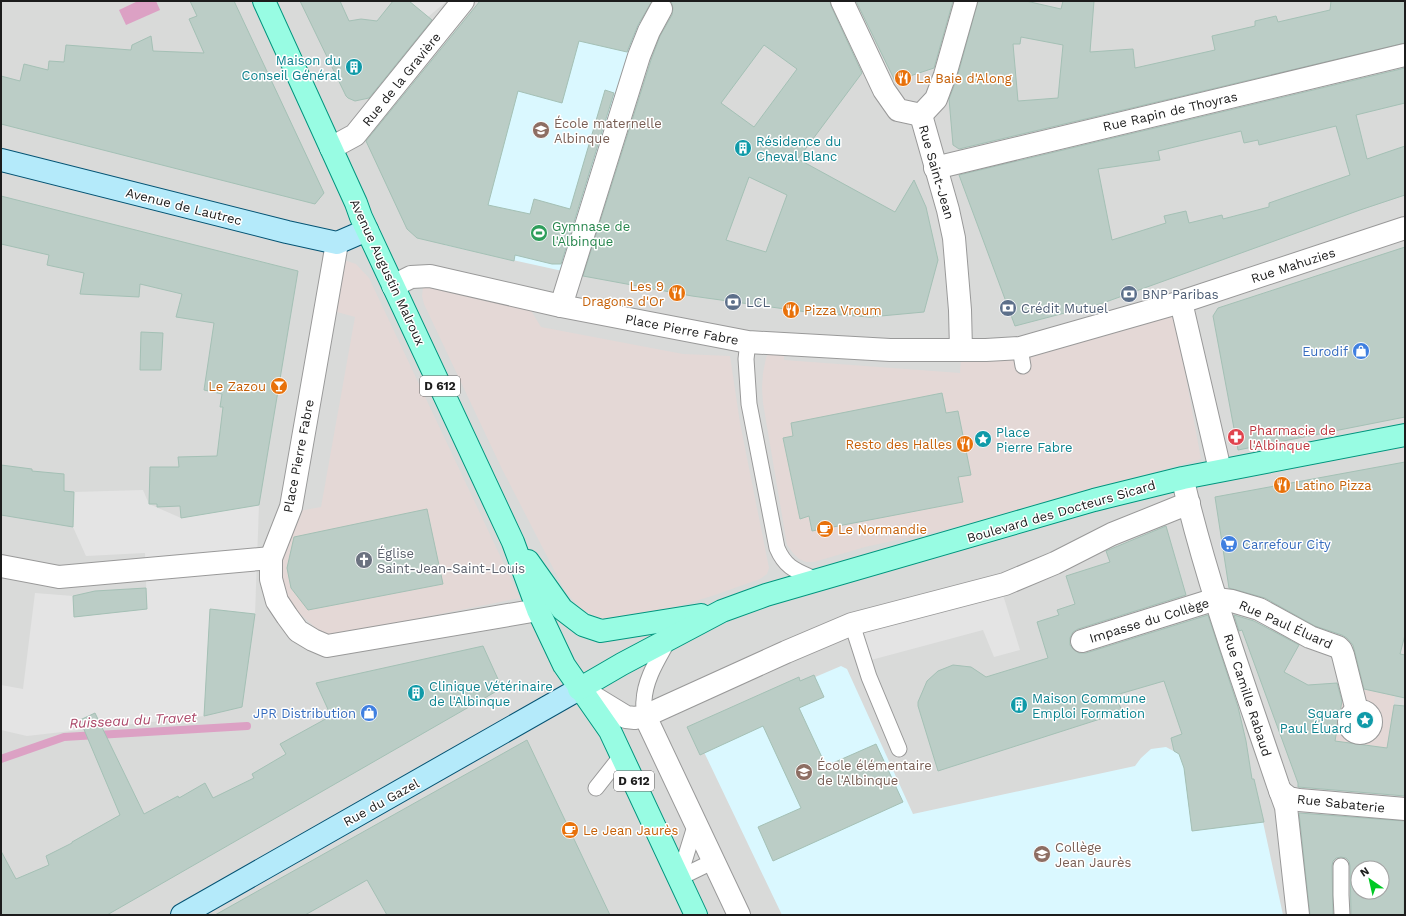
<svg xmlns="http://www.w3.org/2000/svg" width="1406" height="916" font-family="'Work Sans',sans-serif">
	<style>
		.residential { fill: #d9dad9; fill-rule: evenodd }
		.education { fill: #daf8ff }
		.parking { fill: #e4e4e4 }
		.plaza { fill: #e4d8d6 }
		.water { fill: #dca1c4 }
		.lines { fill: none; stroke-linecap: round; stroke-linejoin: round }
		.stream { stroke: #dca1c4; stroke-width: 8 }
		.building { fill: #bbcdc6; stroke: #a4c0b5; fill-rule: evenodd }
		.lane-casing { stroke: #999; stroke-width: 17 }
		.street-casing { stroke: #999; stroke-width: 24 }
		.secondary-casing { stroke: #045373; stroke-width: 24 }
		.primary-casing { stroke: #00957e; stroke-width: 24 }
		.lane { stroke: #fff; stroke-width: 15 }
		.street { stroke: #fff; stroke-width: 22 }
		.secondary { stroke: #b4eafa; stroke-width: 22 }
		.primary { stroke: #98fce3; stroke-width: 22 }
		.labels { text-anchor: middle; stroke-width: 3; stroke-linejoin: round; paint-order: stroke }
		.shield { fill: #fff; stroke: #606060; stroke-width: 1 }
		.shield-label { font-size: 12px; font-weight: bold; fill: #1c1c1c }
		.culture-label { font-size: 13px; fill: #0d838f; stroke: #fff; text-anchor: start }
		.food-label { font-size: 13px; fill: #c56008; stroke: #fff; text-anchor: start }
		.street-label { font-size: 13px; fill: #1c1c1c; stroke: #fff }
		.education-label { font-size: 13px; fill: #785e54; stroke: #fff; text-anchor: start }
		.leisure-label { font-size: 13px; fill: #27864d; stroke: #fff; text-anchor: start }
		.service-label { font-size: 13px; fill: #4e5e75; stroke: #fff; text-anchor: start }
		.shop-label { font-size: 13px; fill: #366cbe; stroke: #fff; text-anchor: end }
		.health-label { font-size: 13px; fill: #be3a42; stroke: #fff; text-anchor: start }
		.worship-label { font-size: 13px; fill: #5b616d; stroke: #fff; text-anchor: start }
		.water-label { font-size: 14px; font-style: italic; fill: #ac4869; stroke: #fff }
	</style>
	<rect width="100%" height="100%" fill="#e2eeec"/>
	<path class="residential" d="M1,1H1405V915H1ZM1358,868H1382V892H1358Z"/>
	<g class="education">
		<path d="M586,1L649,23L567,272L445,245L483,84Z"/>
		<path d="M841,666L847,669L913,814L1135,766L1141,758L1151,749L1166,747L1179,754L1184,768L1192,831L1263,822L1283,915H782L693,729Z"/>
	</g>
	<g class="parking">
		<path d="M409,1H447L428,17Z"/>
		<path d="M143,490L149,504L181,518L259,505L255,614L210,610L204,716L27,736L1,730V685L23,689L35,593L73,596L75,617L147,609L145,553L86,556L73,527L74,492Z"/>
		<path d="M1003,595L1020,650L994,657L983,630L871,660L863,633Z"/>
	</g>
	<g class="plaza">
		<path d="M344,260L356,264L369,278L520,598L326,637L300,614L291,604L283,589L280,564L299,511L321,507L355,317L337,312Z"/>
		<path d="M425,285L527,304L541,327L683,354L730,356L740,423L769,568L767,574L760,579L712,596L639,618L605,620L597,618L581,609L565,591L502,469L424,304L422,296L423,288Z"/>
		<path d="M1174,312L1201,459L1086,491L1005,516L865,547L814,562H806L799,559L793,553L787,545L763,403L762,388L763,373L766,358L769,352L784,348V360L960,373L961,358Z"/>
		<path d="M1361,689L1395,696L1391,725L1405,757L1324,745L1339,715L1342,694Z"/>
	</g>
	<path class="water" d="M138,1H156L160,10L126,25L119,10Z"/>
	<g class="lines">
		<path class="stream" d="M1,759L64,737L247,726"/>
	</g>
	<g class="building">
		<path d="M190,1H234L324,193L315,204L1,124V76L20,81L24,64L48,70L49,61L64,62L66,45L131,50L132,45L151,36L153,51L204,53L189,19L197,16Z"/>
		<path d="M300,1H340L349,21L361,19L377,21L393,1H409L432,20L369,98L355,101L348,98L346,96Z"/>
		<path d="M480,1H652L638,25L627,52L579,41L562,103L518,91L488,205L530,214L534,199L570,209L605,90L614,93L561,264H552L515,255L514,261L417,238L407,229L366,141Z"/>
		<path d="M671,1H830L831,6L862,73L798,159L895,212L914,180L926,207L938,260L924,312L870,317L814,313L692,296L583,276L651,60L660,36L672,15L673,8ZM764,45L797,69L754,127L721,103ZM749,177L787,195L766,252L726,240Z"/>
		<path d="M856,1H953L934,68L895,81Z"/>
		<path d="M978,1H1026L1061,9L1063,1H1094L1090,52L1133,49L1135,68L1215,50L1212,36L1255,26V21L1276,16L1278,22L1330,10L1331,1H1405V43L959,149L953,145L949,99L957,78ZM1021,37L1063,45L1058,98L1018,101L1013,44H1020Z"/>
		<path d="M1405,68V103L1356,115L1367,159L1405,146V195L1360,210L1103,303L1015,326L959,175ZM1336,126L1350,175L1269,203V207L1223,219L1222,215L1189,223L1186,211L1164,216L1166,223L1112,240L1098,169L1160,160L1158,151L1241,131L1244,143L1258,140L1259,145Z"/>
		<path d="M1,196L298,271L259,505L181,518L180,506L157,507V504H149L150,467H179L178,457L217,456L223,407H220L222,394L204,390L214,323L176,317L182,294L140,284L139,297L80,294L84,273L47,265L49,255L1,244Z"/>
		<path d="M1405,247V417L1238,450L1213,316L1218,308Z"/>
		<path d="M141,332L163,333L161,370H140Z"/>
		<path d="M942,393L946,413L958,411L971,475L958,477L963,502L812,531L809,516L800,519L783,438L793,436L791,423Z"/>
		<path d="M1405,462V635L1400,654L1405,655V698L1364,689L1353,645L1347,638L1342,635L1315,626L1265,598L1229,588L1215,497Z"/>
		<path d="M1,465L32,469V471L64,474V491L74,492L73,527L1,515Z"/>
		<path d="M427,509L443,584L308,610L291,588L287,568L294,537Z"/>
		<path d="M1166,526L1186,595L1078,629L1073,632L1070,638V645L1074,650L1079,653H1086L1208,615L1238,707L1246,741L1252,779H1254L1264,822L1192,831L1184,768L1179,754L1174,751L1171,738L1182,734L1164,681L1116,695L1122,712L938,771L918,706V702L927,681L938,671L953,665L971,667L986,677L1048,658L1037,622L1059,615L1057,610L1075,604L1066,576L1110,562L1106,551Z"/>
		<path d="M146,588L147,609L74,617L73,596L95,591Z"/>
		<path d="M210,609L255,614L242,707L204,716Z"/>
		<path d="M1234,615L1254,621L1299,645L1284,672L1308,685L1337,683L1342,701L1335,741L1387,748L1394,705L1405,706V796L1298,787V783L1242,630L1239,631Z"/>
		<path d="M483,646L502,688L107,915H1V851L16,879L49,865L46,856L72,843V842L120,815L80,720L95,713L144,814L178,796L179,798L205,783L213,798L254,778L252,774L286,754L280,744L331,716L316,683Z"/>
		<path d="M814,675L824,697L799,708L826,766L876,744L903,802L773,861L758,827L801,808L763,726L700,755L687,727L799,677L800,681Z"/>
		<path d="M527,740L610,915H387L367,880L305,915H215Z"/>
		<path d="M1299,813L1405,821L1404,915H1351L1350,866L1349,861L1346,858L1341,857L1336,858L1333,861L1332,866L1333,915H1310ZM1358,868H1382V892H1358Z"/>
	</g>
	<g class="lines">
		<g class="lane-casing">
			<g id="lane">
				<path d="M748,342L746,359L749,404L777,548C786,569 797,571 817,580"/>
				<path d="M1020,348L1023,366"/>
				<path d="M852,624L869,677L899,749"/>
				<path d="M645,716C645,711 643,706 644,701C645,678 659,658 669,639"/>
				<path d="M596,788L622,755"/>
				<path d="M1341,866V895L1342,915"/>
				<path d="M679,878L696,823"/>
				<path d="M679,878L714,861"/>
			</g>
		</g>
		<g class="street-casing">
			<g id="street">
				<path d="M842,1L884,90L898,110L921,115"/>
				<path d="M921,115L948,210L954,238L960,310L961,350"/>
				<path d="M921,115L936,99L945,75L966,1"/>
				<path d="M331,148L355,135L463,1"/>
				<path d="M935,168L1405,55"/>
				<path d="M337,243L291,507L271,558V579L277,601L287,616L298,631L313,640L327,646L538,610"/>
				<path d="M393,286L411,277L430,276L561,306L748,342L890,350H986L1020,348L1181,302L1405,228"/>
				<path d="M1181,302L1220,470"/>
				<path d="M561,306L639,56L649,31L661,9"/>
				<path d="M1185,489C1209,589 1245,687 1278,785L1286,807L1298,915"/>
				<path d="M1,566L59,577L271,558"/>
				<path d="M1082,641L1216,599L1232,601L1259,609L1310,637L1338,647L1341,650L1343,655L1357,711"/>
				<path d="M580,689L626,717L635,718L645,716L786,652L852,624L1005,584L1055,563L1112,534L1189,503"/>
				<circle cx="1360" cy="722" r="11"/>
				<path d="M645,716L739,915"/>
				<path d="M1280,791L1289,798L1299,800L1405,809"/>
			</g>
		</g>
		<g class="secondary-casing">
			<g id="secondary">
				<path d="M1,160L287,232L337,243L367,230"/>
				<path d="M182,915L579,689"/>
			</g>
		</g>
		<g class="primary-casing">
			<g id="primary">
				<path d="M264,1L356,203L361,217L513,542L538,610L564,665L610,731L696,915"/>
				<path d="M528,561L562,609L583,625L601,631L701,615"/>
				<path d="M579,689L622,664L722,611L766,595L1094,500L1183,478L1405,435"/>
			</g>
		</g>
		<use href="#lane" class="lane"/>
		<use href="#street" class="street"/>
		<use href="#secondary" class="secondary"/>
		<use href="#primary" class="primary"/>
	</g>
	<defs>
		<g id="building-disc" transform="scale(0.9)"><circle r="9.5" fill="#0f9aa8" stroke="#fff"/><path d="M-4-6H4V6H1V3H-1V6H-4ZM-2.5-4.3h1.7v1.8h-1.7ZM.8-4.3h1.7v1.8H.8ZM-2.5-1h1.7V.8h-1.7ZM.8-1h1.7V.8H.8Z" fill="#fff"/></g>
		<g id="restaurant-disc" transform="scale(0.9)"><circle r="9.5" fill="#e8710a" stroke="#fff"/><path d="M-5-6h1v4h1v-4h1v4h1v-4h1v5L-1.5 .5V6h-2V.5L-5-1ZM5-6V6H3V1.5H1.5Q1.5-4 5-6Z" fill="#fff"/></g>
		<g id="school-disc" transform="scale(0.9)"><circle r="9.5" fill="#8d6e63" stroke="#fff"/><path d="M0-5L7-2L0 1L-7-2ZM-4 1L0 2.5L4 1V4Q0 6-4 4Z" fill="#fff"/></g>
		<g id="stadium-disc" transform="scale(0.9)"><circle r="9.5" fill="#2e9e5b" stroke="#fff"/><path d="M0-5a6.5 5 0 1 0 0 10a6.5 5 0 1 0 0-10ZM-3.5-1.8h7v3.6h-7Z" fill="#fff"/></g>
		<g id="bank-disc" transform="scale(0.9)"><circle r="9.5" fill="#5c6f8a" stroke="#fff"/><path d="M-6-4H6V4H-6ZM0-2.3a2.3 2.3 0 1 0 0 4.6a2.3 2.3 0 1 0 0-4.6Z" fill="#fff"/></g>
		<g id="shop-disc" transform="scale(0.9)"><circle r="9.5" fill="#3f7fe0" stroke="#fff"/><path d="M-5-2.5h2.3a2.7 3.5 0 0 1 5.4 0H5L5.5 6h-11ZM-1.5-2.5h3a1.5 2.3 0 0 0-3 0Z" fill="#fff"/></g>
		<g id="bar-disc" transform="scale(0.9)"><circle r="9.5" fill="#e8710a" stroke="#fff"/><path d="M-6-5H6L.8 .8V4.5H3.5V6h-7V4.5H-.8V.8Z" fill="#fff"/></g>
		<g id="pharmacy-disc" transform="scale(0.9)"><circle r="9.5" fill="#e0444e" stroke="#fff"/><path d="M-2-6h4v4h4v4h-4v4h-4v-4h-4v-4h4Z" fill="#fff"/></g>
		<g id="sight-disc" transform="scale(0.9)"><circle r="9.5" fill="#0f9aa8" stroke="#fff"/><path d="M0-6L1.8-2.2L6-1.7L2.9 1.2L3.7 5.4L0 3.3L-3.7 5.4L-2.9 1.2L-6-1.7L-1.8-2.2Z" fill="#fff"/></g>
		<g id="cafe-disc" transform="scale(0.9)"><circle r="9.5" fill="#e8710a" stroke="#fff"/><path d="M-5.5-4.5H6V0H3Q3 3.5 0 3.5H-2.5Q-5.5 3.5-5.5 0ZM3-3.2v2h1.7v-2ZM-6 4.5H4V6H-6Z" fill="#fff"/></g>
		<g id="supermarket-disc" transform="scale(0.9)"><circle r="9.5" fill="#3f7fe0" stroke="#fff"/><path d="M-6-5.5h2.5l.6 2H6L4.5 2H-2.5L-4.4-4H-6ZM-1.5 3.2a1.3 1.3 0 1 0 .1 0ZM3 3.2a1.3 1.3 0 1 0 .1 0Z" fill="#fff"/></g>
		<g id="church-disc" transform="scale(0.9)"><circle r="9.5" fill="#6b7280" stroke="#fff"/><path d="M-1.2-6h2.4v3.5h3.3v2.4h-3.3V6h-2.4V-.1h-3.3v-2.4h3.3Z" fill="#fff"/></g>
	</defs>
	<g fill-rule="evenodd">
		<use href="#building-disc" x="354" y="67"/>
		<use href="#restaurant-disc" x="903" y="78"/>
		<use href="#school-disc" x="541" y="130"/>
		<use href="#building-disc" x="743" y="148"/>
		<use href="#stadium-disc" x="539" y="233"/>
		<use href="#restaurant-disc" x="677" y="293"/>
		<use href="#bank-disc" x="1129" y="294"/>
		<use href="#bank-disc" x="733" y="302"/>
		<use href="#bank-disc" x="1008" y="308"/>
		<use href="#restaurant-disc" x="791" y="310"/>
		<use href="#shop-disc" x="1361" y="351"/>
		<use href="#bar-disc" x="279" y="386"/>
		<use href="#pharmacy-disc" x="1236" y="437"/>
		<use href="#sight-disc" x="983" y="439"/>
		<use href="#restaurant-disc" x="965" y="444"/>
		<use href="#restaurant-disc" x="1282" y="485"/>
		<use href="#cafe-disc" x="825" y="529"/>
		<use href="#supermarket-disc" x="1229" y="544"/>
		<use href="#church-disc" x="364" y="560"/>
		<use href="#building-disc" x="416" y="693"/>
		<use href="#building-disc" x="1019" y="705"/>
		<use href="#shop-disc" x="369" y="713"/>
		<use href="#sight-disc" x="1365" y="720"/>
		<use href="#school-disc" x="804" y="772"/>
		<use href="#cafe-disc" x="570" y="830"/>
		<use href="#school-disc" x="1042" y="854"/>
	</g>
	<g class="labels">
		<g class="shield">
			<rect x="420" y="376" width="40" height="20" rx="3"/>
			<rect x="614" y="771" width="40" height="20" rx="3"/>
		</g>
		<g class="shield-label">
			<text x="440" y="390">D 612</text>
			<text x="634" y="785">D 612</text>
		</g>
		<g class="culture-label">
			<text x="341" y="65" text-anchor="end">Maison du<tspan x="341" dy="15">Conseil Général</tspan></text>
			<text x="756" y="146">Résidence du<tspan x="756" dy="15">Cheval Blanc</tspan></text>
			<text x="996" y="437">Place<tspan x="996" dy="15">Pierre Fabre</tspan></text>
			<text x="429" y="691">Clinique Vétérinaire<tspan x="429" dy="15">de l'Albinque</tspan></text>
			<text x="1032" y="703">Maison Commune<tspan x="1032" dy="15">Emploi Formation</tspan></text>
			<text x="1352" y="718" text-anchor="end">Square<tspan x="1352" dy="15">Paul Éluard</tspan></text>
		</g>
		<g class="food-label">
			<text x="916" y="83">La Baie d'Along</text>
			<text x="664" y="291" text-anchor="end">Les 9<tspan x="664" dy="15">Dragons d'Or</tspan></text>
			<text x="804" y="315">Pizza Vroum</text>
			<text x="266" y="391" text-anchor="end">Le Zazou</text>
			<text x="952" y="449" text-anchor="end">Resto des Halles</text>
			<text x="1295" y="490">Latino Pizza</text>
			<text x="838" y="534">Le Normandie</text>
			<text x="583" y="835">Le Jean Jaurès</text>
		</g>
		<g class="street-label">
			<text transform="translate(401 79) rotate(-51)" y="5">Rue de la Gravière</text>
			<text transform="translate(1170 111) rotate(-13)" y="5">Rue Rapin de Thoyras</text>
			<text transform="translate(937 172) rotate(74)" y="5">Rue Saint-Jean</text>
			<text transform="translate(184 206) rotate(14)" y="5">Avenue de Lautrec</text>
			<text transform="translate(1293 265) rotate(-18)" y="5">Rue Mahuzies</text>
			<text transform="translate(388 272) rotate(65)" y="5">Avenue Augustin Malroux</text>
			<text transform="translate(682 329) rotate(11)" y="5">Place Pierre Fabre</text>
			<text transform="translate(298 456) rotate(-79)" y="5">Place Pierre Fabre</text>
			<text transform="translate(1061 511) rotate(-16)" y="5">Boulevard des Docteurs Sicard</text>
			<text transform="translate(1149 620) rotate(-17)" y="5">Impasse du Collège</text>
			<text transform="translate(1286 624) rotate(24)" y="5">Rue Paul Éluard</text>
			<text transform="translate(1248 695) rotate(72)" y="5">Rue Camille Rabaud</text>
			<text transform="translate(381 802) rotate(-29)" y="5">Rue du Gazel</text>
			<text transform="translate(1341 803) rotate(6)" y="5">Rue Sabaterie</text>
		</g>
		<g class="education-label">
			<text x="554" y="128">École maternelle<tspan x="554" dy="15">Albinque</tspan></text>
			<text x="817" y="770">École élémentaire<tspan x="817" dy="15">de l'Albinque</tspan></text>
			<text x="1055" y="852">Collège<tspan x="1055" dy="15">Jean Jaurès</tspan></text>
		</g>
		<g class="leisure-label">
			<text x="552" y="231">Gymnase de<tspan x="552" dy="15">l'Albinque</tspan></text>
		</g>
		<g class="service-label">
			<text x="1142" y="299">BNP Paribas</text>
			<text x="746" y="307">LCL</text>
			<text x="1021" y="313">Crédit Mutuel</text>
		</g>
		<g class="shop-label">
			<text x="1348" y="356">Eurodif</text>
			<text x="1242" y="549" text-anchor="start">Carrefour City</text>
			<text x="356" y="718">JPR Distribution</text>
		</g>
		<g class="health-label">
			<text x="1249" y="435">Pharmacie de<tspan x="1249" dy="15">l'Albinque</tspan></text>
		</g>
		<g class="worship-label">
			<text x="377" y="558">Église<tspan x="377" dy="15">Saint-Jean-Saint-Louis</tspan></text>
		</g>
		<g class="water-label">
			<text transform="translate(133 720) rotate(-3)" y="5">Ruisseau du Travet</text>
		</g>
	</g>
	<rect width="1406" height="916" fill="none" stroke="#1c1c1c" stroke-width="4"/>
	<g transform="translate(1370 880) rotate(326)"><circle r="19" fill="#ffffff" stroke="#a4a4a4"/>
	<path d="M0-3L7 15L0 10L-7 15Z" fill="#00c924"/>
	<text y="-6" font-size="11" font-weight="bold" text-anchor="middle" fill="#1c1c1c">N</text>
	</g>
</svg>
